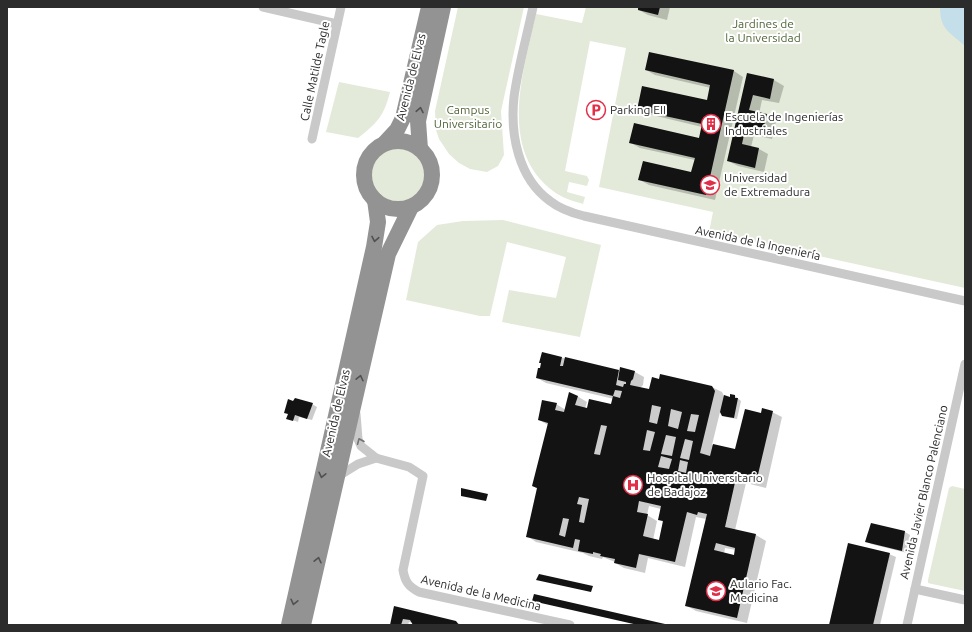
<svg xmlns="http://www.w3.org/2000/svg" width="972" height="632" font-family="Ubuntu,sans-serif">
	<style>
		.green { fill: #e3ead9 }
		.water { fill: #c4deea }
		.shadow { fill: #0003; fill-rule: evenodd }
		.building { fill: #131313; fill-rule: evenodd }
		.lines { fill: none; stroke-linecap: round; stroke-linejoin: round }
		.street { stroke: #c9c9c9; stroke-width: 9 }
		.highway { stroke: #939393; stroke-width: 16 }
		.oneway { stroke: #505050 }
		.oneway2 { stroke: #737373 }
		.labels { text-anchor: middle; stroke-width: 4; stroke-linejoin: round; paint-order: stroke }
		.park-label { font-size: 12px; fill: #52663a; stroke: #fff }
		.street-label { font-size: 12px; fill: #2c2c2c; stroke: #fff }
		.poi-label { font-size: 12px; fill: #2c2c2c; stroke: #fff; text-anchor: start }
	</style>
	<rect width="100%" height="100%" fill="#fff"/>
	<g class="green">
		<path d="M458,7H524L501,111L504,155L498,166L487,172L470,169L459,163L449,154L439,139L436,130L435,111Z"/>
		<path d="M586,7H965V288L709,232L713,212L599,187L626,48L590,41L565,171L587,176L589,180L587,186L569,182L567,192L585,197L583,204C573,201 562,198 553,191C497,149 524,70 536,14L582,23Z"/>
		<path d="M339,82L390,92C384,116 377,123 358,138L326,132Z"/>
		<circle cx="397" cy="175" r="28"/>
		<path d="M503,220L601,245L580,337L502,322L509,290L556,298L566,257L507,242L490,316H480L406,300L418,242L437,225L463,221Z"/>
		<path d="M952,486L965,489V591L932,584L928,583V580L949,488Z"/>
	</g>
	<path class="water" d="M940,7H965V46C950,32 940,30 940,7Z"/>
	<g class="shadow">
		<path d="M639,7H670L667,20L648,15L639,10Z"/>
		<path d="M646,70L734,71L743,77L715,200L649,185L640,180L692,173L695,160L640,148L631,143L699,139L702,127L648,114L638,109L708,101L711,88L655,75Z"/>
		<path d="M748,74L774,80L784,86L779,103L762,100L759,114L766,115L776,121L772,139L754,135L751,147L759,149L768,154L764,172L738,166L728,161Z"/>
		<path d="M543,353L620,372H635L644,377L643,385L640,388L650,390L712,387L722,392L724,396L730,398L735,396L741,401L737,419L726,417L720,412L712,445L736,451L761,414L772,412L782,417L766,488L746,483L735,530L756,535L766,541L747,623L696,611L687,606L706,519L696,517L685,567L648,558L645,573L624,568L615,563V562L605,558L603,557L602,559L589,556L583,553L536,542L527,536L538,489L533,486L548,425L539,420L556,404L566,410L577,396L587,402L585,408L612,405L614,399L546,383L537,378L541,370ZM649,506L661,509L659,519L663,522L659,541L653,540L657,521L647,515ZM725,548L736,550L734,556L724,554Z"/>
		<path d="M312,404L317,407L312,420L299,417L298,422L287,418Z"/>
		<path d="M871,524L905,532L910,535L907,553L871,544L866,541Z"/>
		<path d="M889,554L896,557L880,625H830Z"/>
		<path d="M394,607L456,622L462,625H414V623L409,622L408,625H391Z"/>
	</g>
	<g class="building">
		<path d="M638,7H660L658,15L638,10Z"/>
		<path d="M649,52L734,70L706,195L638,180L643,161L691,172L695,158L629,143L634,123L699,138L702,124L637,110L642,86L707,100L710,85L645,70Z"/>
		<path d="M747,73L774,79L770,99L753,95L749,110L767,114L762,134L745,130L742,144L759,148L755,168L727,161Z"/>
		<path d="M542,352L562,357L560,366H563L565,357L619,370L616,385L623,387L624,384H626V382L618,380L620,367L635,371L633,379L631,381L630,385L649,389L652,377L659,379L660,374L712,386L715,391L700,453L710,456L713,444L735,449L745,409L761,413L762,408L773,411L756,483L736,478L725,527L756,534L737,618L685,606L707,514L698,512L697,515L687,512L675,562L639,554L636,568L614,563L615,559L600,556L601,554L593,552V554L578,551L580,540L575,539L573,548L526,537L537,488L532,486L548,423L538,420L542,400L557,403L555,410L564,412L569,392L578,396L575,405L587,408L589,399L611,404L613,396L620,398L622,391L615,390L613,396L536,378L538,368H540L541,363H539ZM652,405L661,407L657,424L649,422ZM671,409L682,412L678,429L668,426ZM691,414L699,415L695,432L687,431ZM601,425L607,426L600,455L594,454ZM647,430L655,432L650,451L643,450ZM666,435L676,437L672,456L661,454ZM685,439L693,441L689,460L680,458ZM661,456L672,459L669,469L658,467ZM680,460L688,462L686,473L678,471ZM579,497L589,499L584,523L579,522L582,505L577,504ZM639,501L661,506L658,520L663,521L659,540L643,536L648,514L637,512ZM563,518L569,519L565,537L559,535ZM716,543L735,548L734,555L714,550ZM710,586L718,588L716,595L709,593Z"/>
		<path d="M730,394L735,395V398H738L734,418L722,416L720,412L724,395L730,397Z"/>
		<path d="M295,398L313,403L307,419L295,415L293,421L286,419L288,414L284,413L288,399L293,401Z"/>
		<path d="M461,488L488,494L486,501L461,496Z"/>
		<path d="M871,523L905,531L902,551L865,542Z"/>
		<path d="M848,543L890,553L873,625H829Z"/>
		<path d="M539,574L593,586L591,592L536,580Z"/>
		<path d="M534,594L665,624V625H638L532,601Z"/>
		<path d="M394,606L456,621L459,625H413L410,620L403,619L401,625H390Z"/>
	</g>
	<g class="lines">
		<g class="street">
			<path d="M263,7L337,24"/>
			<path d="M533,7C527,36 518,67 514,97C510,134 518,178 550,201C560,209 572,213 584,216L965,301"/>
			<path d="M312,139L341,7"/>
			<path d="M376,458L409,467L423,476L403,570C405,582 409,587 419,592L570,625"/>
			<path d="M337,477L358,464L376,458L361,446L358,439L356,414"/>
			<path d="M915,589L965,600"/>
			<path d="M907,625L965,364"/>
		</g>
		<g class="highway">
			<circle cx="398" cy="175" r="34"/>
			<path d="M385,143L397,130L403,118L429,7"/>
			<path d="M420,149L418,121L443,7"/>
			<path d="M289,625L374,247L378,222L375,200"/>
			<path d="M303,625L388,254L411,207"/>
		</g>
	</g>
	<defs><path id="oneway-chevron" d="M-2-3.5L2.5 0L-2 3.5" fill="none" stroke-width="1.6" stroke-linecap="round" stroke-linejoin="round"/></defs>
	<g class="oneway">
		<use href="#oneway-chevron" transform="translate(420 110) rotate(-79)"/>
		<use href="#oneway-chevron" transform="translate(375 239) rotate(101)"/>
		<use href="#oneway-chevron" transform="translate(360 378) rotate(-77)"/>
		<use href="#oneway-chevron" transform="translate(322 475) rotate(103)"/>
		<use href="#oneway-chevron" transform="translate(318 560) rotate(-77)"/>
		<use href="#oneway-chevron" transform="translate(294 602) rotate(103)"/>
	</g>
	<use class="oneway2" href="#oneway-chevron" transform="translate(360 441) rotate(-113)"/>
	<defs>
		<g id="parking-ring" transform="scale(1)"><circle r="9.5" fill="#fff" stroke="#e22e48" stroke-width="1.5"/><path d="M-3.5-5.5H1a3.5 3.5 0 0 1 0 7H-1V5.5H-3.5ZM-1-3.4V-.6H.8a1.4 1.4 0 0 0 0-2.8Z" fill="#e22e48"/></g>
		<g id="building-ring" transform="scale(1)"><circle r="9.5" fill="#fff" stroke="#e22e48" stroke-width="1.5"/><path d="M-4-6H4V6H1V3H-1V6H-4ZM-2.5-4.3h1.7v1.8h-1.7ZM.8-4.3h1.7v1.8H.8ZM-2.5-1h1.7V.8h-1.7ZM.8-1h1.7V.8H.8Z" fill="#e22e48"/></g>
		<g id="university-ring" transform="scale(1)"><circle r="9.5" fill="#fff" stroke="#e22e48" stroke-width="1.5"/><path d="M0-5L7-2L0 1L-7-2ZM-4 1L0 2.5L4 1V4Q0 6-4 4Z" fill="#e22e48"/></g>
		<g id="hospital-ring" transform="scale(1)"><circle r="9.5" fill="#fff" stroke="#e22e48" stroke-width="1.5"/><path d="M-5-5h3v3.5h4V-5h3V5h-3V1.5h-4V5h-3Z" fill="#e22e48"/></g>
	</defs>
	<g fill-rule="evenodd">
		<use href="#parking-ring" x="596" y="110"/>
		<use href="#building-ring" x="711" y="124"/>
		<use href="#university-ring" x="710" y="185"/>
		<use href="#hospital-ring" x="633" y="485"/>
		<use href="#university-ring" x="716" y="591"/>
	</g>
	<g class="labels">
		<g class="park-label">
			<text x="763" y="28">Jardines de<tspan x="763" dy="14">la Universidad</tspan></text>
			<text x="468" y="114">Campus<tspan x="468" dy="14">Universitario</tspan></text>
		</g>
		<g class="street-label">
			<text transform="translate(315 71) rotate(-78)" y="4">Calle Matilde Tagle</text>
			<text transform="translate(411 77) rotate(-76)" y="4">Avenida de Elvas</text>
			<text transform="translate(758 243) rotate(12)" y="4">Avenida de la Ingeniería</text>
			<text transform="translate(336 413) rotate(-77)" y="4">Avenida de Elvas</text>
			<text transform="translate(924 492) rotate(-77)" y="4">Avenida Javier Blanco Palenciano</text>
			<text transform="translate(481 593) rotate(13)" y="4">Avenida de la Medicina</text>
		</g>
		<g class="poi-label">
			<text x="610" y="114">Parking EII</text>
			<text x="725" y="121">Escuela de Ingenierías<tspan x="725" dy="14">Industriales</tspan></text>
			<text x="724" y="182">Universidad<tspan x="724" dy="14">de Extremadura</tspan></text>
			<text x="647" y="482">Hospital Universitario<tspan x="647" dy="14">de Badajoz</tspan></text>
			<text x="730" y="588">Aulario Fac.<tspan x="730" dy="14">Medicina</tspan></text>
		</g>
	</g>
	<rect width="972" height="632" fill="none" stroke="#2c2c2c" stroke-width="16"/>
</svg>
